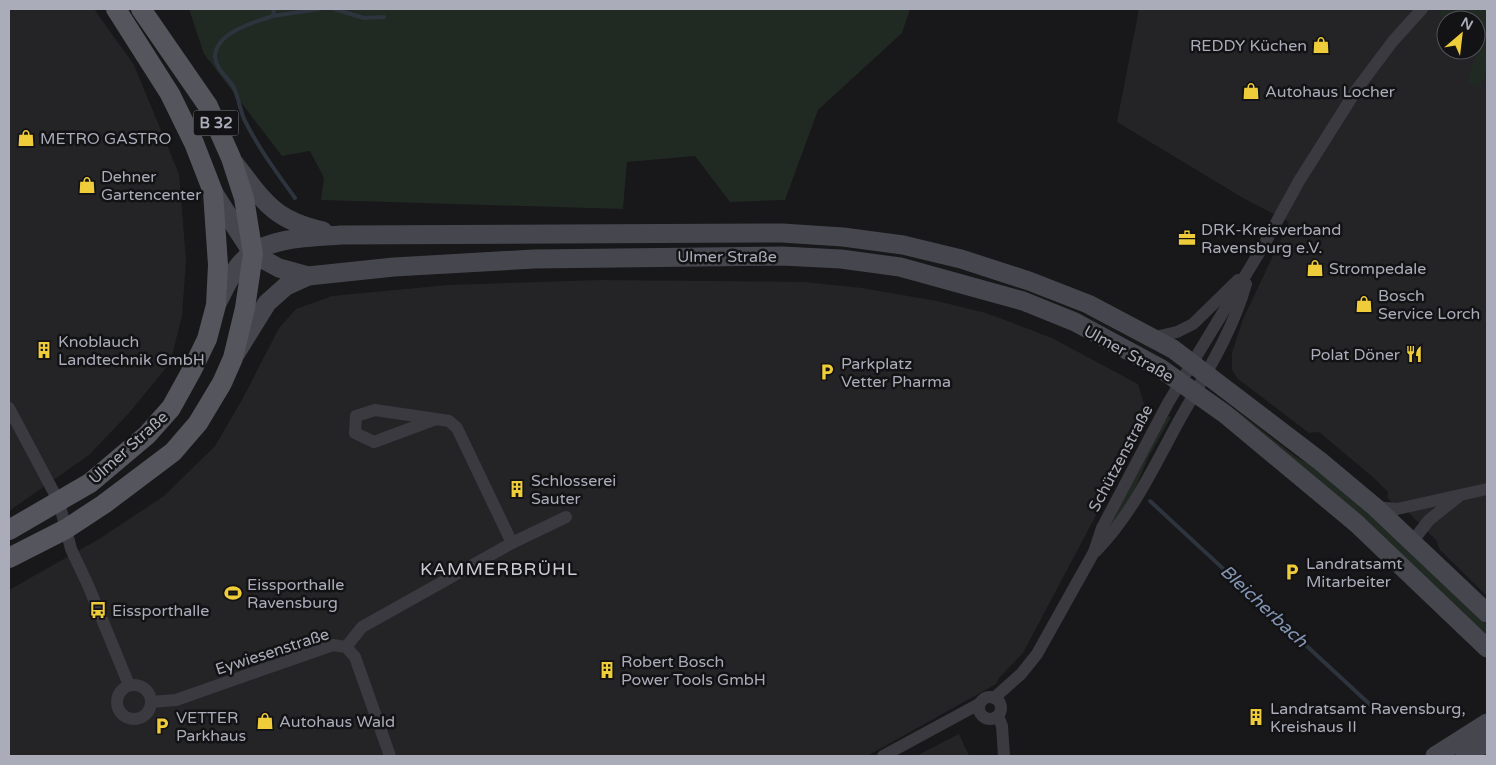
<svg xmlns="http://www.w3.org/2000/svg" width="1496" height="765" font-family="'Varela Round',sans-serif">
	<style>
		.built { fill: #242326; fill-rule: evenodd }
		.green { fill: #212923 }
		.lines { fill: none; stroke-linecap: round; stroke-linejoin: round }
		.stream { stroke: #2d343d; stroke-width: 4 }
		.minor { stroke: #3a3a40; stroke-width: 12 }
		.secondary { stroke: #46474e; stroke-width: 19 }
		.primary { stroke: #54555d; stroke-width: 20 }
		.labels { text-anchor: middle; stroke-width: 5; stroke-linejoin: round; paint-order: stroke }
		.shield { fill: #131214; stroke: #7d7e88; stroke-width: 1 }
		.shield-label { font-size: 15px; font-weight: bold; fill: #aaacb9 }
		.poi-label { font-size: 16px; fill: #aaacb9; stroke: #131214; text-anchor: start }
		.street-label { font-size: 16px; fill: #aaacb9; stroke: #131214 }
		.neighbourhood-label { font-size: 18px; letter-spacing: 1px; fill: #cbccd5; stroke: #131214 }
		.water-label { font-size: 18px; font-style: italic; fill: #8195b3; stroke: #131214 }
	</style>
	<rect width="100%" height="100%" fill="#181719"/>
	<g class="built">
		<path d="M9,9H94L134,65L179,174L186,260L182,316L170,363L129,413L89,455L9,511Z"/>
		<path d="M1139,9H1487V596L1440,550L1436,540L1403,507L1397,509L1387,497L1388,492L1374,478L1319,432L1309,433L1238,379L1232,370V353L1243,319L1289,222L1243,198L1117,122ZM1446,20H1476V50H1446Z"/>
		<path d="M600,280L805,282L862,288L937,301L986,313L1052,338L1138,384L1148,417L1023,653L999,678L996,684L867,756H9V590L99,539L164,496L215,446L243,398L279,328L296,309L332,296L448,285Z"/>
		<path d="M959,734L969,756H916Z"/>
	</g>
	<g class="green">
		<path d="M189,9H910L902,33L818,110L785,200L730,202L695,156L627,162L623,209L321,200L324,178L310,151L282,156L204,54Z"/>
		<path d="M1443,9H1487V67L1481,87L1467,82L1478,48L1476,46V20L1446,21L1438,14Z"/>
		<path d="M1236,410L1296,457L1311,465L1364,510L1487,625V635L1356,513L1234,413Z"/>
		<path d="M1168,416L1171,417L1148,458L1132,496L1109,532L1107,528Z"/>
	</g>
	<g class="lines">
		<g class="stream">
			<path d="M274,9L273,16C254,22 218,32 215,55C214,68 229,78 234,88C239,99 240,111 245,121C259,149 277,173 295,198"/>
			<path d="M334,9L364,18L384,17"/>
			<path d="M273,16L319,9"/>
			<path d="M1150,501L1377,711"/>
		</g>
		<g class="minor">
			<path d="M1150,338L1177,332L1193,324L1238,280"/>
			<path d="M9,408L59,502L71,549L88,585L129,685"/>
			<path d="M436,419L375,410L356,416L355,433L374,442L436,419L449,421L457,428L512,543"/>
			<path d="M1375,507L1397,509L1487,489"/>
			<path d="M1412,542L1429,520L1458,497"/>
			<path d="M1096,551C1134,512 1155,464 1181,417C1205,375 1233,331 1246,284"/>
			<path d="M346,647L362,627L512,543L566,517"/>
			<circle cx="134" cy="702" r="17"/>
			<circle cx="990" cy="708" r="11"/>
			<path d="M994,698L1021,674L1037,654L1094,552L1102,528L1168,403L1265,243L1299,181L1357,89L1393,41L1422,9"/>
			<path d="M151,702L176,700L333,645L346,647L355,657L390,756"/>
			<path d="M998,716L1002,726L1004,756"/>
			<path d="M883,756L979,704"/>
		</g>
		<g class="secondary">
			<path d="M235,164C264,202 274,220 323,231"/>
			<path d="M213,192L253,254L279,268L308,276L394,267L534,259L782,256L841,259L900,267L1023,301L1075,322L1160,368L1225,414L1356,523L1487,648"/>
			<path d="M216,305C223,293 228,279 237,268C259,236 307,238 341,235L782,233L843,237L903,245L961,259L1029,281L1088,304L1173,349L1320,461L1375,507L1487,613"/>
			<path d="M236,353L267,303L286,286L308,276"/>
			<path d="M1435,756L1487,723"/>
			<path d="M1465,756L1487,742"/>
		</g>
		<g class="primary">
			<path d="M9,530L90,483L147,435L171,408L192,370L207,339L216,305L218,265L213,192L194,143L170,94L116,9"/>
			<path d="M9,558L66,529L104,504L173,452L198,423L222,383L233,358L245,308L253,254L244,198L231,158L208,106L141,9"/>
		</g>
	</g>
	<defs>
		<g id="shop-bare" transform="scale(1.35)"><path d="M-5-2.5h2.3a2.7 3.5 0 0 1 5.4 0H5L5.5 6h-11ZM-1.5-2.5h3a1.5 2.3 0 0 0-3 0Z" fill="#efcc39" stroke="#131214" stroke-width="2.5" paint-order="stroke"/></g>
		<g id="office-bare" transform="scale(1.35)"><path d="M-6-3h4V-5.5h4V-3h4V5H-6ZM-1-4.5V-3h2v-1.5ZM-6 0V1H6V0Z" fill="#efcc39" stroke="#131214" stroke-width="2.5" paint-order="stroke"/></g>
		<g id="building-bare" transform="scale(1.35)"><path d="M-4-6H4V6H1V3H-1V6H-4ZM-2.5-4.3h1.7v1.8h-1.7ZM.8-4.3h1.7v1.8H.8ZM-2.5-1h1.7V.8h-1.7ZM.8-1h1.7V.8H.8Z" fill="#efcc39" stroke="#131214" stroke-width="2.5" paint-order="stroke"/></g>
		<g id="restaurant-bare" transform="scale(1.35)"><path d="M-5-6h1v4h1v-4h1v4h1v-4h1v5L-1.5 .5V6h-2V.5L-5-1ZM5-6V6H3V1.5H1.5Q1.5-4 5-6Z" fill="#efcc39" stroke="#131214" stroke-width="2.5" paint-order="stroke"/></g>
		<g id="parking-bare" transform="scale(1.35)"><path d="M-3.5-5.5H1a3.5 3.5 0 0 1 0 7H-1V5.5H-3.5ZM-1-3.4V-.6H.8a1.4 1.4 0 0 0 0-2.8Z" fill="#efcc39" stroke="#131214" stroke-width="2.5" paint-order="stroke"/></g>
		<g id="stadium-bare" transform="scale(1.35)"><path d="M0-5a6.5 5 0 1 0 0 10a6.5 5 0 1 0 0-10ZM-3.5-1.8h7v3.6h-7Z" fill="#efcc39" stroke="#131214" stroke-width="2.5" paint-order="stroke"/></g>
		<g id="bus-bare" transform="scale(1.35)"><path d="M-5-6H5V4H4V6H2V4H-2V6H-4V4H-5ZM-3.5-4V0h7V-4ZM-3.5 1.2v1.5H-2V1.2ZM2 1.2v1.5H3.5V1.2Z" fill="#efcc39" stroke="#131214" stroke-width="2.5" paint-order="stroke"/></g>
	</defs>
	<g fill-rule="evenodd">
		<use href="#shop-bare" x="1321" y="45"/>
		<use href="#shop-bare" x="1251" y="91"/>
		<use href="#shop-bare" x="26" y="138"/>
		<use href="#shop-bare" x="87" y="185"/>
		<use href="#office-bare" x="1187" y="238"/>
		<use href="#shop-bare" x="1315" y="268"/>
		<use href="#shop-bare" x="1364" y="304"/>
		<use href="#building-bare" x="44" y="350"/>
		<use href="#restaurant-bare" x="1414" y="354"/>
		<use href="#parking-bare" x="827" y="372"/>
		<use href="#building-bare" x="517" y="489"/>
		<use href="#parking-bare" x="1292" y="572"/>
		<use href="#stadium-bare" x="233" y="593"/>
		<use href="#bus-bare" x="98" y="610"/>
		<use href="#building-bare" x="607" y="670"/>
		<use href="#building-bare" x="1256" y="717"/>
		<use href="#shop-bare" x="265" y="721"/>
		<use href="#parking-bare" x="162" y="726"/>
	</g>
	<g class="labels">
		<rect class="shield" x="193.5" y="110.5" width="45" height="25" rx="4"/>
		<g class="shield-label">
			<text x="216" y="128">B 32</text>
		</g>
		<g class="poi-label">
			<text x="1307" y="51" text-anchor="end">REDDY Küchen</text>
			<text x="1265" y="97">Autohaus Locher</text>
			<text x="40" y="144">METRO GASTRO</text>
			<text x="101" y="182">Dehner<tspan x="101" dy="18">Gartencenter</tspan></text>
			<text x="1201" y="235">DRK-Kreisverband<tspan x="1201" dy="18">Ravensburg e.V.</tspan></text>
			<text x="1329" y="274">Strompedale</text>
			<text x="1378" y="301">Bosch<tspan x="1378" dy="18">Service Lorch</tspan></text>
			<text x="58" y="347">Knoblauch<tspan x="58" dy="18">Landtechnik GmbH</tspan></text>
			<text x="1400" y="360" text-anchor="end">Polat Döner</text>
			<text x="841" y="369">Parkplatz<tspan x="841" dy="18">Vetter Pharma</tspan></text>
			<text x="531" y="486">Schlosserei<tspan x="531" dy="18">Sauter</tspan></text>
			<text x="1306" y="569">Landratsamt<tspan x="1306" dy="18">Mitarbeiter</tspan></text>
			<text x="247" y="590">Eissporthalle<tspan x="247" dy="18">Ravensburg</tspan></text>
			<text x="112" y="616">Eissporthalle</text>
			<text x="621" y="667">Robert Bosch<tspan x="621" dy="18">Power Tools GmbH</tspan></text>
			<text x="1270" y="714">Landratsamt Ravensburg,<tspan x="1270" dy="18">Kreishaus II</tspan></text>
			<text x="176" y="723">VETTER<tspan x="176" dy="18">Parkhaus</tspan></text>
			<text x="279" y="727">Autohaus Wald</text>
		</g>
		<g class="street-label">
			<text x="727" y="262">Ulmer Straße</text>
			<text transform="translate(1129 353) rotate(29)" y="6">Ulmer Straße</text>
			<text transform="translate(128 447) rotate(-42)" y="6">Ulmer Straße</text>
			<text transform="translate(1120 458) rotate(-62)" y="6">Schützenstraße</text>
			<text transform="translate(272 651) rotate(-18)" y="6">Eywiesenstraße</text>
		</g>
		<g class="neighbourhood-label">
			<text x="499" y="575">KAMMERBRÜHL</text>
		</g>
		<g class="water-label">
			<text transform="translate(1264 606) rotate(43)" y="6">Bleicherbach</text>
		</g>
	</g>
	<rect width="1496" height="765" fill="none" stroke="#aaacb9" stroke-width="20"/>
	<g transform="translate(1461 35) rotate(28)"><circle r="24" fill="#131214" stroke="#4f5056"/>
	<path d="M0-4L9 19L0 12L-9 19Z" fill="#efcc39"/>
	<text y="-8" font-size="14" font-weight="bold" text-anchor="middle" fill="#aaacb9">N</text>
	</g>
</svg>
